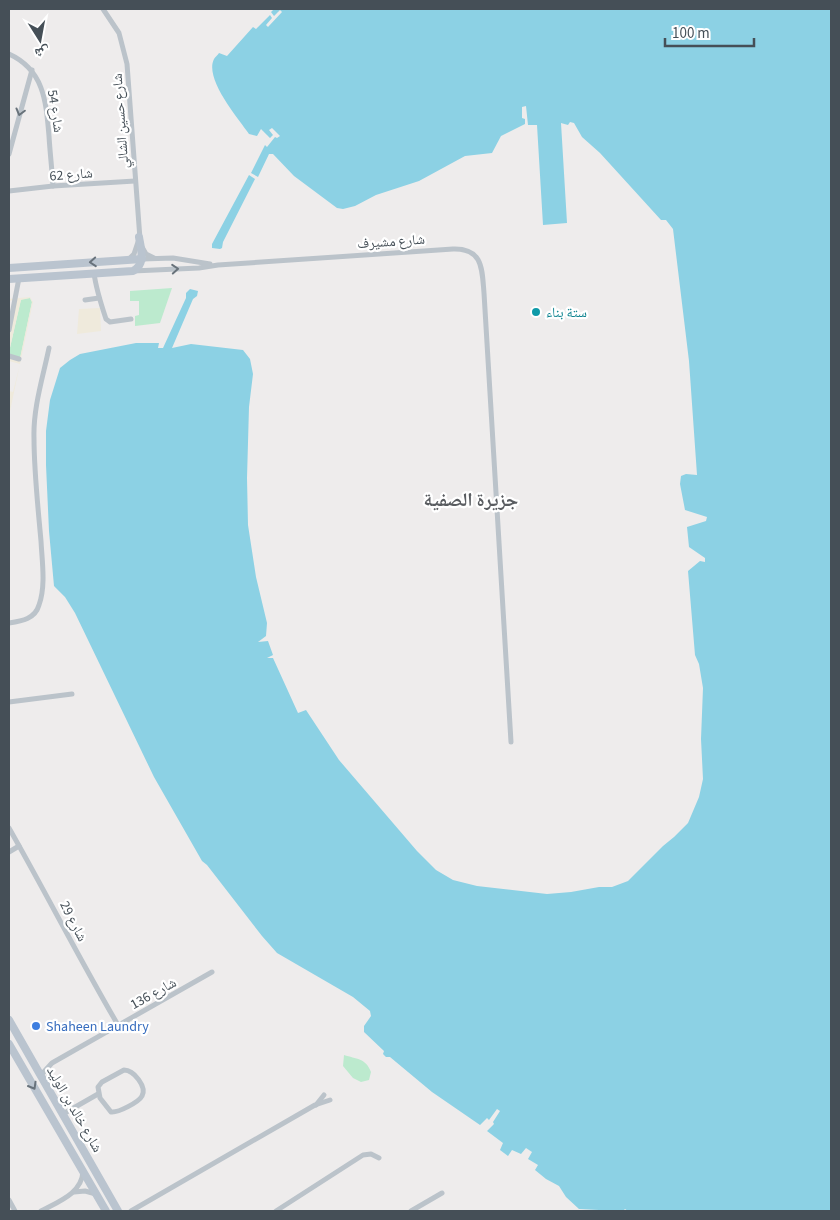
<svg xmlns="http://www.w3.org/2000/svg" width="840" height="1220" font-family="'Source Sans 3','Noto Naskh Arabic',sans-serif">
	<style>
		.green { fill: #bceace }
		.sand { fill: #efeadc }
		.water { fill: #8cd1e4 }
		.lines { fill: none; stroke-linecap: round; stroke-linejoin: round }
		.street { stroke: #bbc3ca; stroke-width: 5 }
		.secondary { stroke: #bac4cf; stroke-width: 8 }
		.oneway { stroke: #68727a }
		.oneway2 { stroke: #68727b }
		.culture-dot { fill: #0f9aa8; stroke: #fff; stroke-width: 2 }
		.shop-dot { fill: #3f7fe0; stroke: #fff; stroke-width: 2 }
		.labels { text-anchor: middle; stroke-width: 4.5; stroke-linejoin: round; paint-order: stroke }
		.street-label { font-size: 14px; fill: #454f57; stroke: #fff }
		.culture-label { font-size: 14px; fill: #0d838f; stroke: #fff; text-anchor: start }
		.shop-label { font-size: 14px; fill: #366cbe; stroke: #fff; text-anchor: start }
		.district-label { font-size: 19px; font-weight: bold; fill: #595c60; stroke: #fff }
	</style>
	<rect width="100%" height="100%" fill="#eeecec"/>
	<g class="green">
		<path d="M172,288L160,323L135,326V316L139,315V301H130V291Z"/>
		<path d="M30,298L32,302L20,359L9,355V352L21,299Z"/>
		<path d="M344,1055C356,1059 366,1058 371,1072L369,1080L361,1082L353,1078L343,1066Z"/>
	</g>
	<g class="sand">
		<path d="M30,297L33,302L9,416V391L13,392L20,364L9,361V355L20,358L32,302L30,298L21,300L9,352V319L13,300L9,301V299Z"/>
		<path d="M100,308L101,331L77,334L79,309Z"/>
	</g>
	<g class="water">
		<path d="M274,9H831V1211H628L625,1209L623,1211H601L599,1210L579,1209L566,1197L559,1186L546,1179L535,1170L538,1165L528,1159L532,1152L526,1148L521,1154L512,1150L508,1156L500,1150L503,1143L487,1131L494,1124L493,1122L500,1111L497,1109L489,1120L487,1118L480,1125L432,1092L390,1057H386L383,1054L384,1051L364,1032V1026L371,1016L370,1011L353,997L277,953L262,936L207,865L202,861L154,777L75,613L65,597L54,586L49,531L46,465V431L50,400L60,368L70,360L80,354L136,343H159L158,348H163L186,298V293L190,289L198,291L197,296L193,299L172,348L191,344L243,350L250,359L253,374L249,407L247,478L248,525L256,577L267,623L266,636L258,642L268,641L273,655L267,658H273L298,713L306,710L339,760L417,851L436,870L453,880L477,886L547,894L571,892L599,887H612L628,881L663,846L674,837L688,823L699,797L703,779L701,739L703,688L699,664L695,655L688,571L700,561L705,562V558L689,547L687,527L706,521L707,517L685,510L680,484L681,476L686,474L697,475L689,361L673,229L666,220H661L600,153L582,137L574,123L570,122L568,125L561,123L567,223L543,225L537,125H528L526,106L522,107V118L525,119V124L501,136L492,153L465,156L419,181L376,195L355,206L343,209L337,208L294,176L273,154H269L258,177L251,173L265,145L267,147L275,137L277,138L280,136L272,128L269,130L273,135L270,138L261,129L257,136L249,134C238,118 204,79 214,59C215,57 218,55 219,53L227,56L253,27L256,29L270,15L272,18L266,25L268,27L282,12L280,10L274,16L271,12Z"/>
		<path d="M249,175L255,179L223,242L222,248L220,249L212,248V244Z"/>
	</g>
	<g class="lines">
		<g class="street">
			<path d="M103,9L119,33L127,64L140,239"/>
			<path d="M9,54C44,70 46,101 49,136C50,153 52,169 53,186"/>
			<path d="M9,154L32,70"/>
			<path d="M9,191L53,186L135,181"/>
			<path d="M142,247L146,254L154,258"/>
			<path d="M142,259L173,258L210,264"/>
			<path d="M128,260L134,254L138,242"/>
			<path d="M133,271L199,268L218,265L453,249C483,248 482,269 484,293L511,742"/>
			<path d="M94,273C96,289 101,304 106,319L110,322L131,319"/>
			<path d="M85,300L99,298"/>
			<path d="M9,330L19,278"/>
			<path d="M9,356L19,359"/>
			<path d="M9,623C22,621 35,619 39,605C46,586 42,561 41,541C38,507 34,472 34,438C33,408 43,377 49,348"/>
			<path d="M9,702L72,694"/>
			<path d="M9,828C46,893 80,960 118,1025"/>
			<path d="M9,852L19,846"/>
			<path d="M124,1070C134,1070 147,1087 142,1096C139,1102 118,1113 111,1112L100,1098L98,1087L102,1082Z"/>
			<path d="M41,1075L52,1063L212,972"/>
			<path d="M316,1105L324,1095"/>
			<path d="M63,1114L98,1094"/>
			<path d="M74,1192L85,1191L96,1194"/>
			<path d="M9,1200L15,1211"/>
			<path d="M41,1211C57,1202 82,1194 83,1171"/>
			<path d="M131,1211L315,1105L330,1100"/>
			<path d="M276,1211L363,1155L371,1154L379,1158"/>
			<path d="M411,1211L442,1193"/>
		</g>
		<g class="secondary">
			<path d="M9,268L142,259"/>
			<path d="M9,279L133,271C146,264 141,249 139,237"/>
			<path d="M9,1020L118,1211"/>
			<path d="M9,1044L106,1211"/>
		</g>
	</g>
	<defs><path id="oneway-chevron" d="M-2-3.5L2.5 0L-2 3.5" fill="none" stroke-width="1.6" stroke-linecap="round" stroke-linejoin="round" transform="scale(1.25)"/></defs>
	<g class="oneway">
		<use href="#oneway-chevron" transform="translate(20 112) rotate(105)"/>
		<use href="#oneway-chevron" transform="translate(175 269) rotate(-4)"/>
	</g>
	<g class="oneway2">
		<use href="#oneway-chevron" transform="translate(93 262) rotate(176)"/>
		<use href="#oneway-chevron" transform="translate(33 1086) rotate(60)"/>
	</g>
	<circle class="culture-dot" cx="536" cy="312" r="5"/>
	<circle class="shop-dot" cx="36" cy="1026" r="5"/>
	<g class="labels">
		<g class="street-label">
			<text transform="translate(56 111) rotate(81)" y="5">شارع 54</text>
			<text transform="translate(120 121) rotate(-94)" y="5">شارع حسين الشالي</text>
			<text transform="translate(71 174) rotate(-4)" y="5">شارع 62</text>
			<text transform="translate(391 241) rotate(-4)" y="5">شارع مشيرف</text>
			<text transform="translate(74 921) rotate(63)" y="5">شارع 29</text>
			<text transform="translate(153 993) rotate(-29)" y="5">شارع 136</text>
			<text transform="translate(75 1109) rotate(60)" y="5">شارع خالد بن الوليد</text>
		</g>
		<g class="culture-label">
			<text x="546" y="317">ستة بناء</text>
		</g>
		<g class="shop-label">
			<text x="46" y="1031">Shaheen Laundry</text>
		</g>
		<g class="district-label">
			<text x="471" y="506">جزيرة الصفية</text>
		</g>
	</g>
	<rect width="840" height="1220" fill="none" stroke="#454f57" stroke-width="20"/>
	<g transform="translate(40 40) rotate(169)" stroke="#ffffff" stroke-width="4" paint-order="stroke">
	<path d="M0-4L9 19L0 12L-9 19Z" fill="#454f57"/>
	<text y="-8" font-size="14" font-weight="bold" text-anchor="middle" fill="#454f57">ش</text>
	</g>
	<path d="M665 38v8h89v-8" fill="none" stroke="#454f57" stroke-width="2.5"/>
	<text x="672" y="38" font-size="15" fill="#454f57" stroke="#ffffff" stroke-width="4" paint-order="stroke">100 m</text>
</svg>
